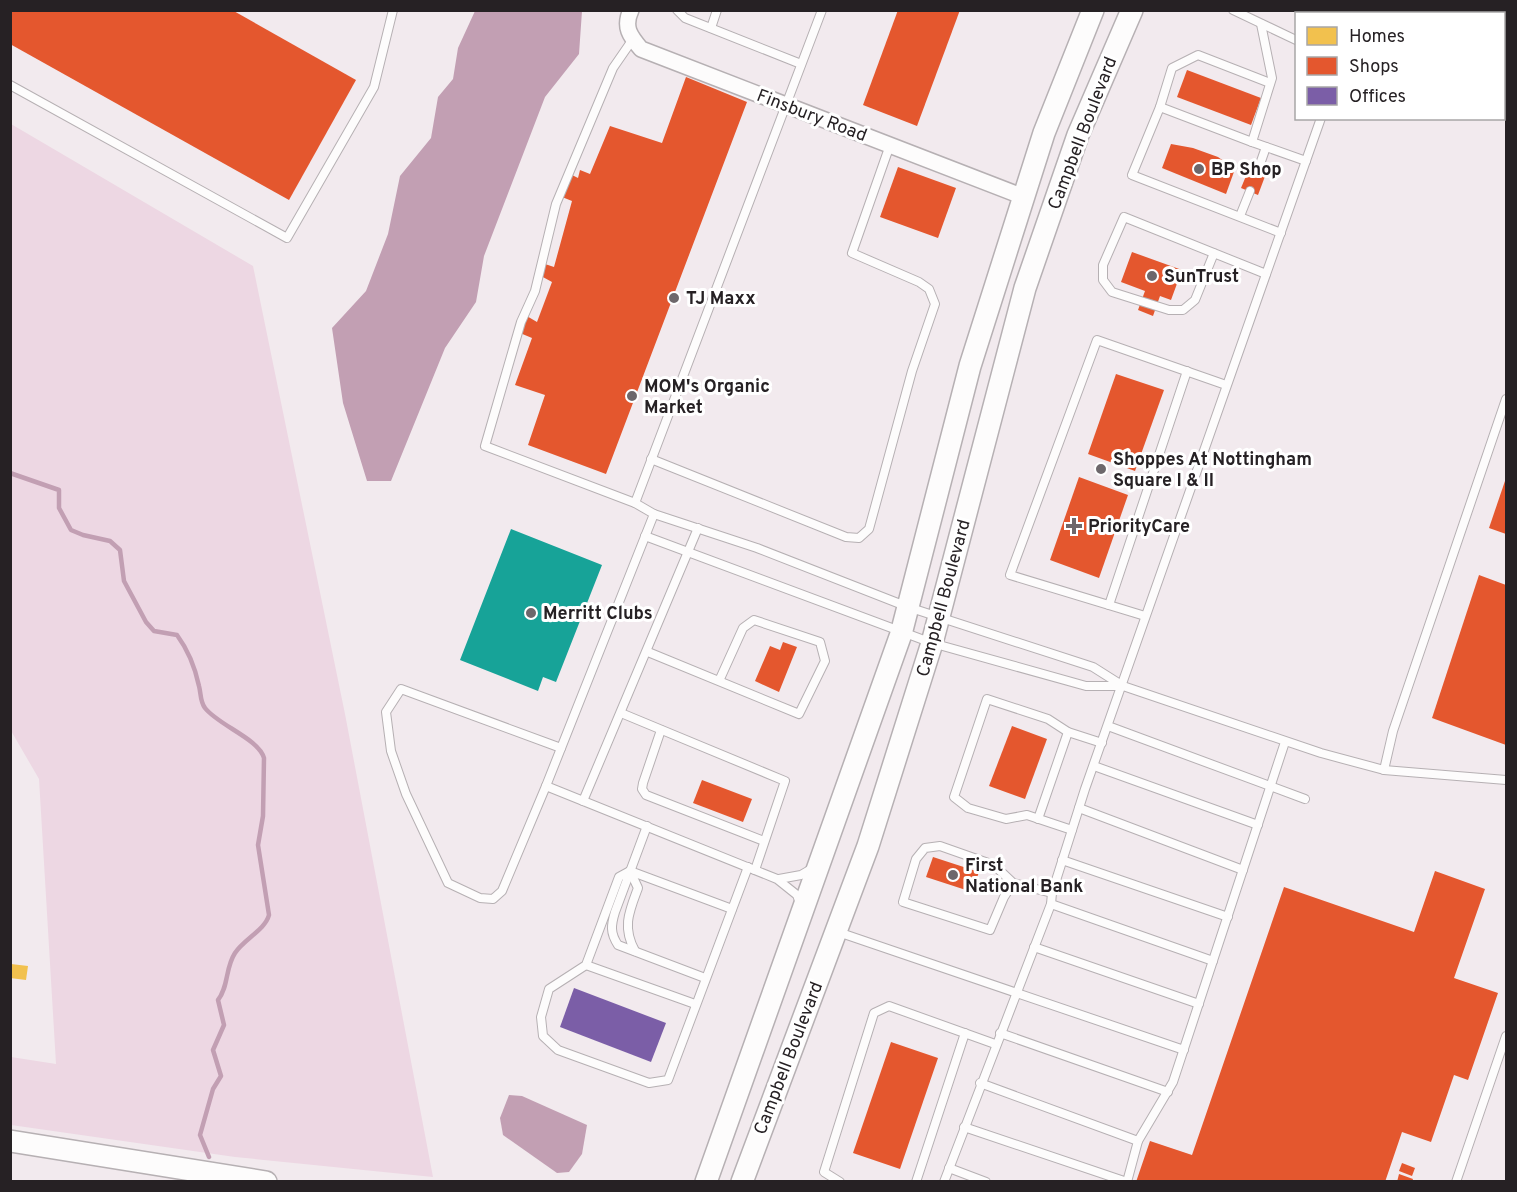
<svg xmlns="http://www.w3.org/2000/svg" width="1517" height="1192" font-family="Overpass,sans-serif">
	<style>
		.green { fill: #edd7e3 }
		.water { fill: #c29fb3 }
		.homes { fill: #f2c14e }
		.shops { fill: #e4572e }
		.offices { fill: #7b5ea7 }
		.public { fill: #17a398 }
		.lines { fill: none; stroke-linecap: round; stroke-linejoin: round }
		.stream { stroke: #c29fb3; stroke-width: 4.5 }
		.service-casing { stroke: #b6b0b3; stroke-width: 10 }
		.minor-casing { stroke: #b6b0b3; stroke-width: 18 }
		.secondary-casing { stroke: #b6b0b3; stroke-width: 24 }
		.service { stroke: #fdfcfc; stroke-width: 8 }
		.minor { stroke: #fdfcfc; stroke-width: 15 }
		.secondary { stroke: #fdfcfc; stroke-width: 21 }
		.poi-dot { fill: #6d676b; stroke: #fff; stroke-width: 2 }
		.labels { text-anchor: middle; stroke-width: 6; stroke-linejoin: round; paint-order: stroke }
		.street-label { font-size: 18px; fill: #262124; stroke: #fff }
		.poi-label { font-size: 18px; font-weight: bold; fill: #262124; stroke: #fff; text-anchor: start }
	</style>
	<rect width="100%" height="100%" fill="#f2eaee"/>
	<path class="green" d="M11,124L253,266L345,714L433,1177L235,1157L11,1125V1057L56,1064L39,779L10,729Z"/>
	<g class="water">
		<path d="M475,11H582L579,54L545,97L484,256L476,302L445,348L391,481H367L343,403L332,328L366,291L388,234L400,176L431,138L438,97L453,79L458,48Z"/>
		<path d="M509,1095L522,1096L587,1125L582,1154L569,1172L557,1173L503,1135L500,1118Z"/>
	</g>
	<path class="homes" d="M11,964L28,966L26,980L10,978Z"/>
	<g class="shops">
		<path d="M10,10H232L356,80L289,200L10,44Z"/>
		<path d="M898,10H960L917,126L863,105Z"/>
		<path d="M1187,70L1261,98L1251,125L1177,97Z"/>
		<path d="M686,77L747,102L606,474L528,445L545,395L515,385L532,338L520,333L525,315L537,322L552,282L541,276L545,264L554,267L572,201L562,197L570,174L578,178L580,170L590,174L610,126L662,143Z"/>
		<path d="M1171,144L1193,148L1218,157L1235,169L1226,194L1162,168Z"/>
		<path d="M1251,164L1267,171L1258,195L1241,188Z"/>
		<path d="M898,167L956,188L938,238L880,217Z"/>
		<path d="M1132,252L1182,270L1171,300L1160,296L1153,316L1138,310L1145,291L1121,282Z"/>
		<path d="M1116,374L1164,390L1135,471L1088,454Z"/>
		<path d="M1079,477L1128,495L1099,578L1050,560Z"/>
		<path d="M1506,478V534L1489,528Z"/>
		<path d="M1479,575L1506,585V745L1432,718Z"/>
		<path d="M783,642L797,647L779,692L755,681L770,646L780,650Z"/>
		<path d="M1012,726L1047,739L1025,799L989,786Z"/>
		<path d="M702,780L752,799L743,822L693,803Z"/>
		<path d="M933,857L979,872L972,892L926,877Z"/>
		<path d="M1435,871L1485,889L1454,978L1498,993L1468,1080L1454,1075L1431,1142L1402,1132L1385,1182H1136L1150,1141L1192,1155L1284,887L1414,932Z"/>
		<path d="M891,1042L938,1058L900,1169L853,1153Z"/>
		<path d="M1402,1163L1415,1168L1412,1176L1399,1171Z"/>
		<path d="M1399,1174L1413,1179L1412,1182H1397Z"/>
	</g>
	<path class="offices" d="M574,988L666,1023L651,1062L560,1027Z"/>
	<path class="public" d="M511,529L602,565L556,682L543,677L538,691L460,660Z"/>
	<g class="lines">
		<path class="stream" d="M10,473L59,490V508L71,530L83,535L110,541L120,550L124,581L146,622L154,631L177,635C188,650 195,667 199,686C201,693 200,702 205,708C218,725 259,739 264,758L263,816L258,845L269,915C265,930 244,939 235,953C225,968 229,986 218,1000L224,1025L213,1050L221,1076L213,1089L200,1135L209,1157"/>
		<g class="service-casing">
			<g id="service">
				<path d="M677,10L685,18L801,64"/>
				<path d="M1233,10L1296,40"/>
				<path d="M1305,10L1311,14"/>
				<path d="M1357,14L1358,10"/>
				<path d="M1261,24L1272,78L1252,142L1306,161"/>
				<path d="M711,28L717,10"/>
				<path d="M633,39L613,68L556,204L535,291L521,322L485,446L635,503L654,514L546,786L777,879L797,895L800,903"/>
				<path d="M10,85L287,238L374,87L393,10"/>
				<path d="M1504,99L1506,100"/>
				<path d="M1160,107L1172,68L1198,55L1270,83"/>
				<path d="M1252,142L1160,107L1132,175L1281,233"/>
				<path d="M1259,167L1266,147"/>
				<path d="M1240,216L1250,191"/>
				<path d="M1214,253L1195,300L1183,310H1169L1112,292L1103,280V265L1124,217L1266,274"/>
				<path d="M651,459L846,537L859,538L869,529L912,371L935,304L929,289L919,282L852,253L890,145"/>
				<path d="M635,503L822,10"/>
				<path d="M654,514L757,548L908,607L1093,667L1123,686L1321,753L1384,770L1506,780"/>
				<path d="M645,536L932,643L1086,686H1121"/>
				<path d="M1109,605L1187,371"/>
				<path d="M1145,616L1010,575L1097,340L1226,385"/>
				<path d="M648,652L799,714L825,661L820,642L754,620L743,628L719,681"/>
				<path d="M621,713L785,781L755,870"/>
				<path d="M1108,726L1305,799"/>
				<path d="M661,730L643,783L642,789L646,795L764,841"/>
				<path d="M1094,766L1258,825"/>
				<path d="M1384,770L1393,731L1506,399"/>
				<path d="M546,786L502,891L493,899L480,898L448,883L406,794L391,751L386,712L401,689L561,748"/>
				<path d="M583,801L698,528"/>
				<path d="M1079,808L1243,870"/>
				<path d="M1038,819L1068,732"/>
				<path d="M647,826L615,912C611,925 610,933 618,945L705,978"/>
				<path d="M1072,830L1027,815L1006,819L968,808L954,797L987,699L1048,719L1068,732L1102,743"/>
				<path d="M1062,860L1228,917"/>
				<path d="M630,871L619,877L586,965L549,989L541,1017L543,1036L558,1050L649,1083L668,1080L748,867"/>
				<path d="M630,871L732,909"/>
				<path d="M630,871L638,888C629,912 622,927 635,951"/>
				<path d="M779,879L801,875L813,868"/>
				<path d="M1013,883L1004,897L990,930L903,902L916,859L925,848L940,846L994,865L1013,883L1052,893"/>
				<path d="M1051,904L1213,961"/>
				<path d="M838,932L1184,1050"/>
				<path d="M1034,947L1199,1004"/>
				<path d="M586,965L695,1004"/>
				<path d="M1000,1033L1168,1092"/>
				<path d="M980,1083L1138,1141"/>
				<path d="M964,1127L1127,1182L1138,1141L1173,1082L1285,742"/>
				<path d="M949,1168L986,1182"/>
				<path d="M840,1182L824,1172L874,1013L889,1006L995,1044"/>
				<path d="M916,1182L965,1033"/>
				<path d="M944,1182L1051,904L1052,893L1085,789L1321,118"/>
				<path d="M1456,1182L1506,1036"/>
			</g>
		</g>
		<g class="minor-casing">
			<path id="minor" d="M631,10C623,27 630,36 641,49L1024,197"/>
		</g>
		<g class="secondary-casing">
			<g id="secondary">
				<path d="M10,1141L266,1182"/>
				<path d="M706,1182L901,634L970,366L1044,133L1093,10"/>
				<path d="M742,1182L868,846L932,643L1025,288L1078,135L1132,10"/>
			</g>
		</g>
		<use href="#service" class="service"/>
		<use href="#minor" class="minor"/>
		<use href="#secondary" class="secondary"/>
	</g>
	<g class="poi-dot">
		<circle cx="1199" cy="169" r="6"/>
		<circle cx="1152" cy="276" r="6"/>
		<circle cx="674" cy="298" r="6"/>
		<circle cx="632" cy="396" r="6"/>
		<circle cx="1101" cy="469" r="6"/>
		<path d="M1071 517h6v6h6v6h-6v6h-6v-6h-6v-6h6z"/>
		<circle cx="531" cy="613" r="6"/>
		<circle cx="953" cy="875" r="6"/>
	</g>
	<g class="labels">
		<g class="street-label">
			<text transform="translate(812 115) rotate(21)" y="6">Finsbury Road</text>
			<text transform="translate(1082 133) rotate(-69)" y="6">Campbell Boulevard</text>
			<text transform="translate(943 598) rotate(-75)" y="6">Campbell Boulevard</text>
			<text transform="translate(788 1058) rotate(-69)" y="6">Campbell Boulevard</text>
		</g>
		<g class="poi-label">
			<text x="1211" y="175">BP Shop</text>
			<text x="1164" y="282">SunTrust</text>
			<text x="686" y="304">TJ Maxx</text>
			<text x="644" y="392">MOM's Organic<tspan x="644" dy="21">Market</tspan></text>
			<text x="1113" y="465">Shoppes At Nottingham<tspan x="1113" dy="21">Square I &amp; II</tspan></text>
			<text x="1088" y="532">PriorityCare</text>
			<text x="543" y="619">Merritt Clubs</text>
			<text x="965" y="871">First<tspan x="965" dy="21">National Bank</tspan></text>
		</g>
	</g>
	<rect width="1517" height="1192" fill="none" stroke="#262124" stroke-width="24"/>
	<rect x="1295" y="12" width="210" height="108" fill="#ffffff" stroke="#a8a6a7" stroke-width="1.5"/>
	<rect x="1307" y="27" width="30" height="18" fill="#f2c14e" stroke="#a8a6a7" stroke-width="1.5"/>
	<text x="1349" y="42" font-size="18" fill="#262124">Homes</text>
	<rect x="1307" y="57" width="30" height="18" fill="#e4572e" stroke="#a8a6a7" stroke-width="1.5"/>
	<text x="1349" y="72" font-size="18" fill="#262124">Shops</text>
	<rect x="1307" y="87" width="30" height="18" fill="#7b5ea7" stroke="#a8a6a7" stroke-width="1.5"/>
	<text x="1349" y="102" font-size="18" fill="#262124">Offices</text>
</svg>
